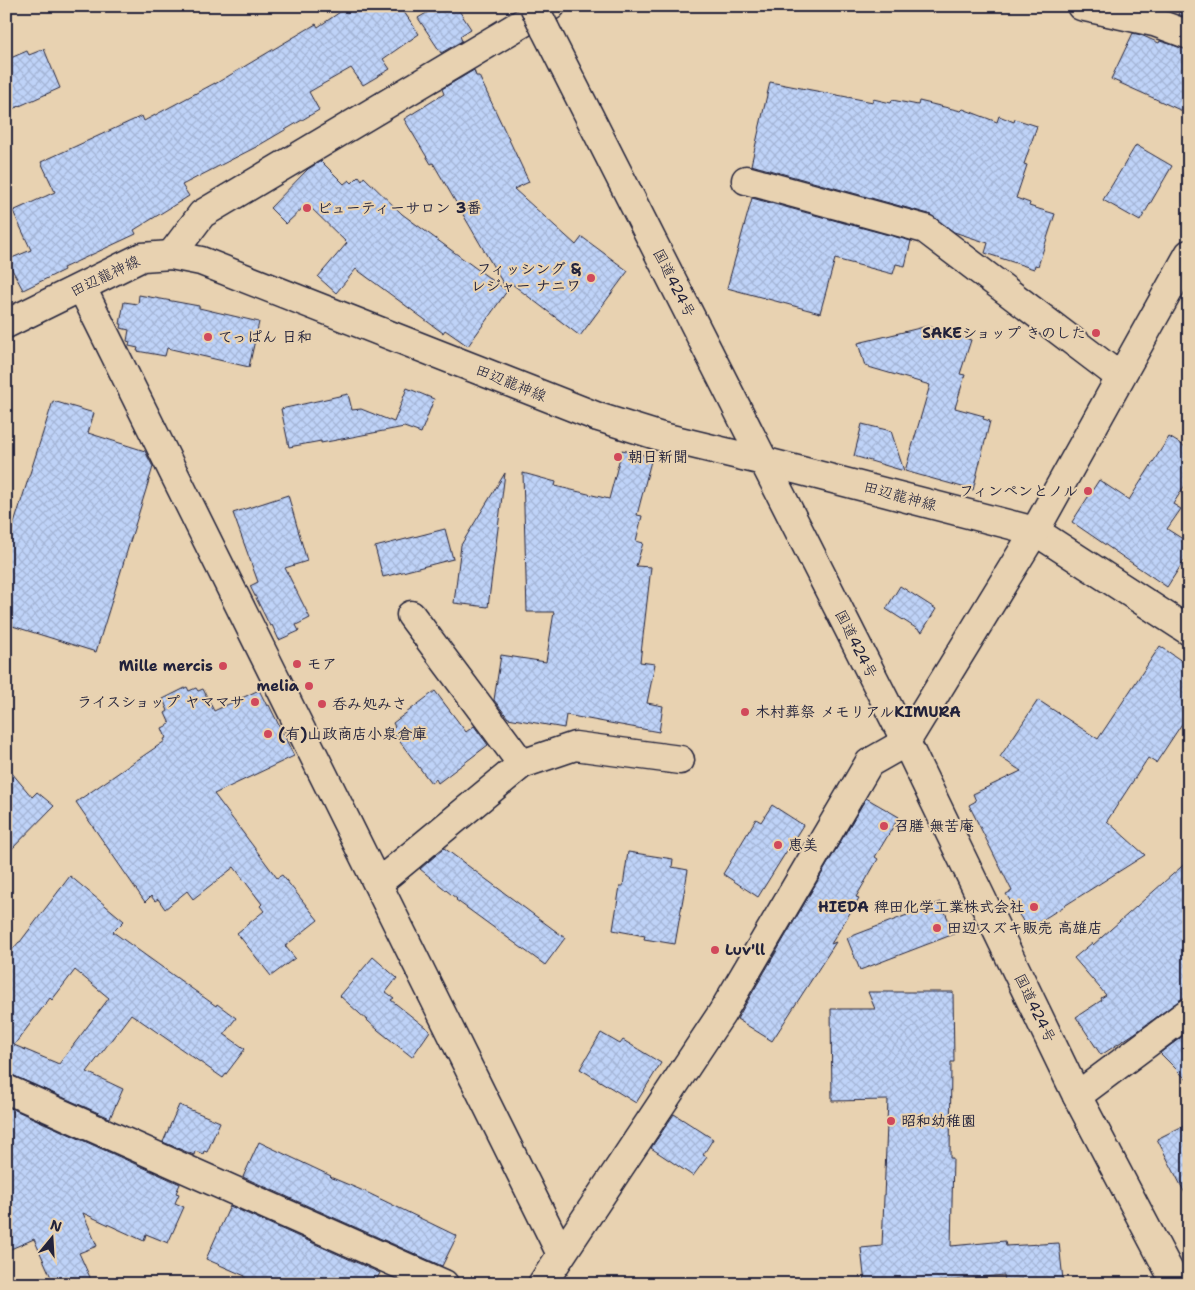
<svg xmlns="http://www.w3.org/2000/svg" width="1195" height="1290" font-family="'Shantell Sans','Klee One',sans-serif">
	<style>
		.building { fill: url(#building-cross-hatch); stroke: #22223b; fill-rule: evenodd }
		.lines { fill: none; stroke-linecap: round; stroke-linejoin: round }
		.minor-casing { stroke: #22223b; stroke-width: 31 }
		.major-casing { stroke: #22223b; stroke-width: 31 }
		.highway-casing { stroke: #22223b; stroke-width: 31 }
		.minor { stroke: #e8d2b1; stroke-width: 28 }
		.major { stroke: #e8d2b1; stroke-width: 28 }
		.highway { stroke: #e8d2b1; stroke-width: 28 }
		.highway-bridge-casing { stroke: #22223b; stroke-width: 31; stroke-linecap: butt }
		.highway-bridge { stroke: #e8d2b1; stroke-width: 28 }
		.poi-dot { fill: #d1495b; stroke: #e8d2b1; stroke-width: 2 }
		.labels { text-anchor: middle; stroke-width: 4; stroke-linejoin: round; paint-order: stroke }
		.poi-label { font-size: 15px; font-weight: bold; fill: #22223b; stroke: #e8d2b1; text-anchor: start }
		.street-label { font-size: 15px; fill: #22223b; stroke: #e8d2b1 }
	</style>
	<defs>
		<pattern id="building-cross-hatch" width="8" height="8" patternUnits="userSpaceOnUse" patternTransform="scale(1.25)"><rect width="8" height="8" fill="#bfd3f8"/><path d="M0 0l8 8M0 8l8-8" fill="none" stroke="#a4b5d6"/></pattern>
	</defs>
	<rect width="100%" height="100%" fill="#e8d2b1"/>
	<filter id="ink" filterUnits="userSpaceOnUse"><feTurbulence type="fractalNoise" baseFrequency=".02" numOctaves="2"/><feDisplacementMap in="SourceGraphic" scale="10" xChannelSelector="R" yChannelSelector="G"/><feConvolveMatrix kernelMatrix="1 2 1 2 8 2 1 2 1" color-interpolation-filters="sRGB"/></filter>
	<g filter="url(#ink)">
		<g class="building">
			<path d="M349,6H400L419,34L383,59L390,69L363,85L351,68L309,92L319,110L256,147L182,185L189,196L134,230L136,234L63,268L64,270L23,290L7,260L31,250L13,211L55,192L41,162L142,116L144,121L215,83V84L316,24L318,27Z"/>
			<path d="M438,6H456L471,29L460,36L462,41L441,53L418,18Z"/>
			<path d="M1184,6H1189V18L1178,14Z"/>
			<path d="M1133,33L1141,35L1159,43L1160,41L1189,50V114L1111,79Z"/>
			<path d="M44,49L60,88L6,112V60L27,51L29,55Z"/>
			<path d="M474,70L476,76H479L529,182L514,189L576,245L582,237L628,271L580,336L512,284L507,290L433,163L431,164L404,119L444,94L442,89Z"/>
			<path d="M770,82L873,102V99L891,103L892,100L918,105L919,101L961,111L963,109L997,122L999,116L1014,122L1015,119L1037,126L1024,164L1027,165L1016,198L1030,203L1029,206L1055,214L1038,266L1035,265L1034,269L985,253L988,243L954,232L929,214L751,165Z"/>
			<path d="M1136,145L1172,166L1140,221L1103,200Z"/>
			<path d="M321,161L344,184L349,180L352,183L359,176L362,180L364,177L402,214L507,291L468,346L445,330L443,333L356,269L336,293L318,277L347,243L307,204L286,224L270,208L308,169Z"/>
			<path d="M752,198L911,241L905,266L896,264L893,274L835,259L820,313L727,288Z"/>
			<path d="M139,295L199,306V308L259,322L249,367L167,348L165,356L137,351L138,348L129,346L130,342L127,341L129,330L121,328L122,324H120L124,302L138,304Z"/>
			<path d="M928,326L971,340L960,374L965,375L955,408L984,416L983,419L990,421L973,490L905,471L930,385L865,366L858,343Z"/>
			<path d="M407,388L434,399L421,433L404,427L321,443V441L289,447L281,409L348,394L352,410L361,409L394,422Z"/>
			<path d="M53,401L94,413L88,433L145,451L153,467L96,652L6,624V549Z"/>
			<path d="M862,424L891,431L904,471L854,456Z"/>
			<path d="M1169,437L1189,449V479L1173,504L1181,509L1167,529L1189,543V553L1167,587L1072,522L1099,480L1129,500Z"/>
			<path d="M622,450L652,457L637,515L642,516L636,541L643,543L636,566L651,567L640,662L655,664L647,703L663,706L659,732L566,715L564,728L508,718L494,700L501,655L546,662L554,612H527L523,473L556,482L555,486L609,499Z"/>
			<path d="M505,473L488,607L454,603L461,545Z"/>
			<path d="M288,495L307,561L285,568L310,618L296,625L299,631L279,640L272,625L270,626L250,586L258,582L233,513Z"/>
			<path d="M445,529L453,559L383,577L375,547Z"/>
			<path d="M900,586L936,609L922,632L886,609Z"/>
			<path d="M1160,646L1189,666V713L1156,763L1148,758L1107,821L1145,855L1028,929L1006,894L1012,891L969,805L976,801L973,794L1021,771L1000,757L1038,700L1098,739Z"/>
			<path d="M187,687L189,691L196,688L198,691L203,689L214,711L259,690L267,706L269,705L294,756L214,794L277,878L282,875L318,920L285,946L295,958L271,976L237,933L264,911L260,906L262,904L234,867L193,899L187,891L165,909L158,899L155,901L151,896L145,902L76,802L165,741L164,739L166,738L162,728L170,724L165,713L168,711L163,699Z"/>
			<path d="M435,691L466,732L474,726L488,745L438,783L436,779L431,783L391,730L395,727L393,723Z"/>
			<path d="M6,766L32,797L37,792L54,806L6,855Z"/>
			<path d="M866,798L899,817L875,857L878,859L856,897L859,898L831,944L836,942L772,1041L737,1019Z"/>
			<path d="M772,805L803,825L758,897L723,874L756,819L761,822Z"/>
			<path d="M444,848L565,938L545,965L456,900L457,899L420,869Z"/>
			<path d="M628,852L673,859L672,867L688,870L675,944L644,939L645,936L613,930L620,886H623Z"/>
			<path d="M1189,860V997L1180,1000L1135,1033L1101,1055L1076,1017L1102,1000L1101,998L1106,995L1074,958L1092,943L1093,945Z"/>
			<path d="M70,876L124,921L113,932L216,1006L217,1004L236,1018L224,1034L245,1049L223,1078L131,1014L87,1072L123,1089L110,1118L12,1075L6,1074V957L19,942H20ZM75,970L109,998L59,1064L14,1045L50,998L52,1000Z"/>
			<path d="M941,902L954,934L860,970L847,938Z"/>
			<path d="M373,957L397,978L386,992L394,998L391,1000L430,1031L412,1057L378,1030L340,996Z"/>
			<path d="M868,992H953L954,1062H951L950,1158H953L951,1246L1005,1241L1006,1246L1059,1243L1063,1280L1022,1284V1279L1005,1281L1004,1275L914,1284H865L861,1248L882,1246L888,1100L832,1101L831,1009H875Z"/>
			<path d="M601,1033L620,1044L623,1040L661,1063L636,1103L580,1069Z"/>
			<path d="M1187,1033L1189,1035V1082L1160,1053Z"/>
			<path d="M179,1105L220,1122L207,1152L204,1151L203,1154L195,1151L194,1155L163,1142Z"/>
			<path d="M6,1106L180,1184L176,1193L179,1194L175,1203L184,1207L168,1243L146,1234L144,1241L83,1213L97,1246L79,1253L93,1284H54L34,1239L6,1251Z"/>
			<path d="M674,1114L713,1139L703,1155L707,1157L693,1176L651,1148Z"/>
			<path d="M1189,1123V1201L1157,1139Z"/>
			<path d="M259,1142L331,1176L330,1177L366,1192L457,1236L442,1266L243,1177Z"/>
			<path d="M230,1206L380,1273L374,1284H257L245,1278V1276L206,1259Z"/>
		</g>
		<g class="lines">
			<g class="minor-casing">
				<g id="minor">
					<path d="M1081,6L1154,22L1189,35"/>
					<path d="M746,180L925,229L1120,377"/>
					<path d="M171,255L202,214L551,6"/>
					<path d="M82,288L561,1254"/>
					<path d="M1035,531L1189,631"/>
					<path d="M411,615L522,764L575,746L680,760"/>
					<path d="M378,883L522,764"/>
					<path d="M6,1089L444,1284"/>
					<path d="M1077,1096L1189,1012"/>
					<path d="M542,1284L722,1013L869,763L906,742"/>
				</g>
			</g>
			<g class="major-casing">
				<g id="major">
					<path d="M6,324L142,257L171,255L201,261L598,417L659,436L763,461L1035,531"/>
					<path d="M906,742L1035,531L1189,254"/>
				</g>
			</g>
			<g class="highway-casing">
				<path id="highway" d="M545,29L906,742L1077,1096L1176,1284"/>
			</g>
			<use href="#minor" class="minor"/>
			<use href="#major" class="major"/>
			<use href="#highway" class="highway"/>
			<g class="highway-bridge-casing">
				<path id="highway-bridge" d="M534,6L545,29"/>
			</g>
			<use href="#highway-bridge" class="highway-bridge"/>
		</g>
	</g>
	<g class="poi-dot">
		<circle cx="307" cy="208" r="5"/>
		<circle cx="591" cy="278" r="5"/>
		<circle cx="1096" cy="333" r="5"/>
		<circle cx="208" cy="337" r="5"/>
		<circle cx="618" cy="457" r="5"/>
		<circle cx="1088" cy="491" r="5"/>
		<circle cx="297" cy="664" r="5"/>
		<circle cx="223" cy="666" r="5"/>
		<circle cx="309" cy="686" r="5"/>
		<circle cx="255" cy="702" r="5"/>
		<circle cx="322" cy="704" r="5"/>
		<circle cx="745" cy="712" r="5"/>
		<circle cx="268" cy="734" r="5"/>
		<circle cx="884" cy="826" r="5"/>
		<circle cx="778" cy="845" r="5"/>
		<circle cx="1034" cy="907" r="5"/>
		<circle cx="937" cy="928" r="5"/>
		<circle cx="715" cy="950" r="5"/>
		<circle cx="891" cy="1121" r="5"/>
	</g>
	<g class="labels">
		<g class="poi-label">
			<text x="317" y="213">ビューティーサロン 3番</text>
			<text x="581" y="274" text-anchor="end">フィッシング &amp;<tspan x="581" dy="17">レジャー ナニワ</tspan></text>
			<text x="1086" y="338" text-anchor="end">SAKEショップ きのした</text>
			<text x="218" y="342">てっぱん 日和</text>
			<text x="628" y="462">朝日新聞</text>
			<text x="1078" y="496" text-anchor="end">フィンペンとノル</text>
			<text x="307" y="669">モア</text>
			<text x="213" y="671" text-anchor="end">Mille mercis</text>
			<text x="299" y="691" text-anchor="end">melia</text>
			<text x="245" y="707" text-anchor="end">ライスショップ ヤママサ</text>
			<text x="332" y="709">呑み処みさ</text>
			<text x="755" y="717">木村葬祭 メモリアルKIMURA</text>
			<text x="278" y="739">(有)山政商店小泉倉庫</text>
			<text x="894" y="831">召膳 無苦庵</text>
			<text x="788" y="850">恵美</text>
			<text x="1024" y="912" text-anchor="end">HIEDA 稗田化学工業株式会社</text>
			<text x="947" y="933">田辺スズキ販売 高雄店</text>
			<text x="725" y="955">Luv'll</text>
			<text x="901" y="1126">昭和幼稚園</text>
		</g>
		<g class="street-label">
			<text transform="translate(105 276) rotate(-26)" y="5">田辺龍神線</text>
			<text transform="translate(674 283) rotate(63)" y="5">国道424号</text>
			<text transform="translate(511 383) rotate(22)" y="5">田辺龍神線</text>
			<text transform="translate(900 496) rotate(15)" y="5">田辺龍神線</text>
			<text transform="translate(856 644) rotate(63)" y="5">国道424号</text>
			<text transform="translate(1035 1008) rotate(64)" y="5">国道424号</text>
		</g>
	</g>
	<rect width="1195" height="1290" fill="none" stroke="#e8d2b1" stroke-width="25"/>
	<rect x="12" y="12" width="1170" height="1265" fill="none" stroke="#22223b" stroke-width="2" filter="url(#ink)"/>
	<g transform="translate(52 1238) rotate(18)" stroke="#e8d2b1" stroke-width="4" paint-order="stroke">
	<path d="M0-4L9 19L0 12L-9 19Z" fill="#22223b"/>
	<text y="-8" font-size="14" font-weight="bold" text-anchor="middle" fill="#22223b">N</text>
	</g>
</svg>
